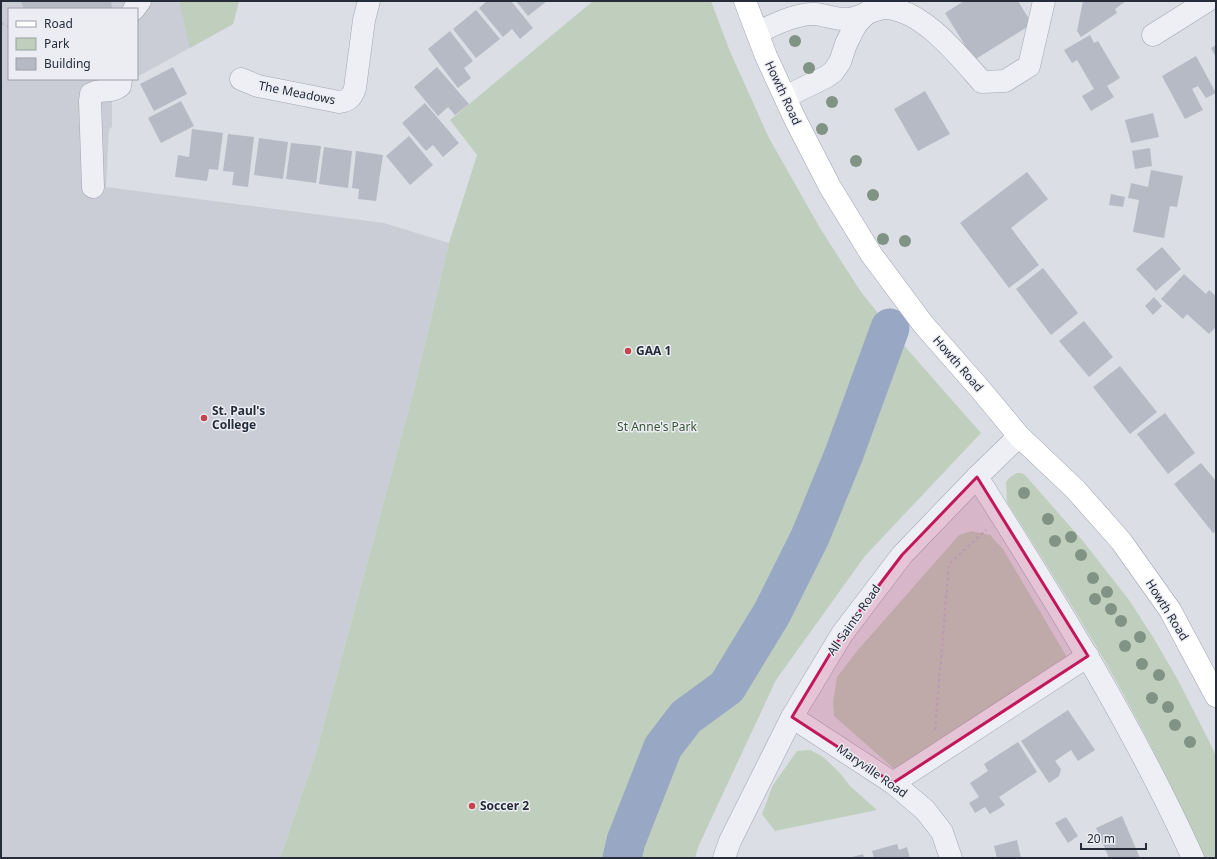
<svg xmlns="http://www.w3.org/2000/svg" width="1217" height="859" font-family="'Noto Sans',sans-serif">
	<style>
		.built { fill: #cacdd6 }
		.green { fill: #c0cfbd }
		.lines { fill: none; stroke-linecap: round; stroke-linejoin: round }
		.river { stroke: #98a8c4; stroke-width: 39 }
		.building { fill: #b6bac5 }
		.minor-casing { stroke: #a2a5ae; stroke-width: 23 }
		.major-casing { stroke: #9ca2b0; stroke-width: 23 }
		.path { stroke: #babcc4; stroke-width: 2.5; stroke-dasharray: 3 3; stroke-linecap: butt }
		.minor { stroke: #eeeff4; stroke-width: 22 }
		.major { stroke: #fff; stroke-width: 22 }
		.tree { fill: #819384 }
		.marked { fill: #c2185b; fill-opacity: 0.2; stroke: #c2185b; stroke-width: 3; stroke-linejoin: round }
		.poi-dot { fill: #c6454a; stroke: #ebedf3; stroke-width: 1.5 }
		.labels { text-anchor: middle; stroke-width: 3; stroke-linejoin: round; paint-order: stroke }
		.street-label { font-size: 12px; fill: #262c3a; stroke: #ebedf3 }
		.poi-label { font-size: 12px; font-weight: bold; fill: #262c3a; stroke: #ebedf3; text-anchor: start }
		.park-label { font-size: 12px; fill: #375534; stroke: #ebedf3 }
	</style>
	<rect width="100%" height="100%" fill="#dcdee5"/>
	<path class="built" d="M1,1H239L233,24L137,77V9H9V79H133L112,91V127L109,129L106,187L384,223L449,243L415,386L316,753L280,858H1Z"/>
	<g class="green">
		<path d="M179,1H239L233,24L190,48Z"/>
		<path d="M593,1H711L729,49L769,138L820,228L861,292L907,349L981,433L865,556L776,680L699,845L695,858H280L316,753L415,386L449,243L477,155L450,120Z"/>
		<path d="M1017,473H1021L1025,475L1083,541L1129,600L1153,637L1178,680L1208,739L1216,756V858H1205C1176,795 1145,732 1111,672C1078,614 1042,558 1007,502L1006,482L1010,477Z"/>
		<path d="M971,531L990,535L1003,549L1068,659L901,768H893L834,716L833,702L837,677L857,651L959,535Z"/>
		<path d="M810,750L822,756L840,773L850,786L877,810L775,831L762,814L773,785L797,751Z"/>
	</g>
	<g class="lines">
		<path class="river" d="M622,858L626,841L663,747L686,717L727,687L772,613L810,537L844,454L890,328"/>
	</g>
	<g class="building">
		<path d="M21,1H111L112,9H44V8L42,9H24Z"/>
		<path d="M487,1H511L533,28L520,39L512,29L503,37L479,8Z"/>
		<path d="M516,1H547L528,16Z"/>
		<path d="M964,1H1018L1032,24L974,60L945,13Z"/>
		<path d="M1083,1H1126L1115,9L1117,13L1081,37L1077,31Z"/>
		<path d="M476,10L500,39L476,58L453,29Z"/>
		<path d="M450,31L473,61L464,68L471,78L458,88L428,49Z"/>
		<path d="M1090,35L1094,43L1098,41L1120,78L1107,86L1114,97L1091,111L1082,96L1094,89L1077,60L1072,63L1064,50Z"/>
		<path d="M1216,45V57L1211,48Z"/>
		<path d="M1196,56L1216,93L1206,98L1198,86L1192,89L1203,110L1185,119L1162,76Z"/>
		<path d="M173,67L187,94L154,111L140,84Z"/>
		<path d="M437,67L469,104L455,115L448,107L438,116L414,87Z"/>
		<path d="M925,91L950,134L918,151L894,109Z"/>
		<path d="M181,101L194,126L161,143L148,118Z"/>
		<path d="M425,103L459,143L443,157L433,145L426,151L402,123Z"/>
		<path d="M1153,113L1159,137L1131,143L1125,120Z"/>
		<path d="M192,129L223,133L218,170L209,169L207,181L175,177L178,155L189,157Z"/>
		<path d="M228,134L254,137L248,187L232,185L234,172L223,171Z"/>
		<path d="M409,136L433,165L410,185L386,156Z"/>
		<path d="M259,138L288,142L283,179L254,175Z"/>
		<path d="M291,143L321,146L316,183L286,179Z"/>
		<path d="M324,147L352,151L348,188L319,184Z"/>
		<path d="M1150,148L1152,166L1135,169L1132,151Z"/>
		<path d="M356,151L383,155L376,201L358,199L359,189L352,188Z"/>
		<path d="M1151,170L1183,176L1177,207L1170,206L1164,238L1133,232L1139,200L1128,198L1131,183L1148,187Z"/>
		<path d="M1027,172L1048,199L1011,228L1039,265L1009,288L960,223Z"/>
		<path d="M1111,194L1125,197L1123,207L1109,205Z"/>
		<path d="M1162,247L1181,269L1156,291L1136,269Z"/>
		<path d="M1043,268L1078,313L1051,335L1016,289Z"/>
		<path d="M1184,274L1206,294L1209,290L1216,296V327L1209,334L1187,314L1183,319L1161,299Z"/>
		<path d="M1154,297L1162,306L1153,315L1145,306Z"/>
		<path d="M1084,321L1113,357L1089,377L1059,341Z"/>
		<path d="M1120,366L1157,412L1130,434L1093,387Z"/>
		<path d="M1165,413L1195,453L1168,474L1137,434Z"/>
		<path d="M1201,463L1216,481V531L1213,533L1174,484Z"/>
		<path d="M1068,710L1095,750L1078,761L1071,750L1055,761L1061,769L1059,776L1049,783L1021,741Z"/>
		<path d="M1018,742L1037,772L999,797L1005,805L990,814L985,807L975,813L969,803L979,797L970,783L988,771L984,764Z"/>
		<path d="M1122,816L1140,858H1109L1096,828Z"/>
		<path d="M1066,817L1078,836L1068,843L1055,823Z"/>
		<path d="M1017,840L1021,858H997L994,846Z"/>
		<path d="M897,844L899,850L907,847L910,858H874L872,851Z"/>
		<path d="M863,854L864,858H849Z"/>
	</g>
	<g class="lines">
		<g class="minor-casing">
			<g id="minor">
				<path d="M134,9L140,1"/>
				<path d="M758,32C774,25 797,13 815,14C826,15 837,20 848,19C861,18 874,8 886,8C923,10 959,56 982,82L1005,81L1029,66L1044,1"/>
				<path d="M1153,35L1207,1"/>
				<path d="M241,79L258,86L339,102C349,101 352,97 355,88L364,20L369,1"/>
				<path d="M785,97L826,77L833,72L840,62L846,44L852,32L857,23L868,12"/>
				<path d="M93,187L90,101L91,94C100,88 112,93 120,86L121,79"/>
				<path d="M977,477C1055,600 1132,724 1193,858"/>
				<path d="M792,717L893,783L925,810L942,832L951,858"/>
				<path d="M893,783L1088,656"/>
				<path d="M724,858L730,841L792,717L842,634L902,555L977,477L1019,436"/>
			</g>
		</g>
		<g class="major-casing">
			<path id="major" d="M745,1L766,56L794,117L830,187L871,254L923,324L980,389L1019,436L1075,489L1121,541L1170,610L1216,696"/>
		</g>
		<g class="path">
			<path d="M1,23L9,27"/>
			<path d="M935,730L949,564L986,530"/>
		</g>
		<use href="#minor" class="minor"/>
		<use href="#major" class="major"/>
	</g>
	<g class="tree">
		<circle cx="795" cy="41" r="6"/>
		<circle cx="809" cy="68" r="6"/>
		<circle cx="832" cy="102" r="6"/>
		<circle cx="822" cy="129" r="6"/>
		<circle cx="856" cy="161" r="6"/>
		<circle cx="873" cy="195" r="6"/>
		<circle cx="883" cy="239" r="6"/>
		<circle cx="905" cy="241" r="6"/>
		<circle cx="1024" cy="493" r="6"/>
		<circle cx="1048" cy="519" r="6"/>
		<circle cx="1071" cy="537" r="6"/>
		<circle cx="1055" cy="541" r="6"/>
		<circle cx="1081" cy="555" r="6"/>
		<circle cx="1093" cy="578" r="6"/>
		<circle cx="1107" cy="592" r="6"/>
		<circle cx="1095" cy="599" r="6"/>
		<circle cx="1111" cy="609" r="6"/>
		<circle cx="1121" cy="621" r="6"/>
		<circle cx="1140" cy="637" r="6"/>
		<circle cx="1125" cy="646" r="6"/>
		<circle cx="1142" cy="664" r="6"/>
		<circle cx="1159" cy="675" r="6"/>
		<circle cx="1152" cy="698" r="6"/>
		<circle cx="1168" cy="707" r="6"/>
		<circle cx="1175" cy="725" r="6"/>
		<circle cx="1190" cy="742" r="6"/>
	</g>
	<path class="marked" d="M977,477L1088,656L893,783L792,717L842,634L902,555Z"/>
	<g class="poi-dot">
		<circle cx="628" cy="351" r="4"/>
		<circle cx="204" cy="418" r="4"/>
		<circle cx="472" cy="806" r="4"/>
	</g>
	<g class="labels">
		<g class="street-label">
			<text transform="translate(297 93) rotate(11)" y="4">The Meadows</text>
			<text transform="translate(783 93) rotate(65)" y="4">Howth Road</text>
			<text transform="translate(958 364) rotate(49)" y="4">Howth Road</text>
			<text transform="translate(1167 610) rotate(58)" y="4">Howth Road</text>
			<text transform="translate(854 620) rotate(-55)" y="4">All Saints Road</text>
			<text transform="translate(872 771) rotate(35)" y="4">Maryville Road</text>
		</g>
		<g class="poi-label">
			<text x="636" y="355">GAA 1</text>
			<text x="212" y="415">St. Paul's<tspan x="212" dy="14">College</tspan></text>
			<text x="480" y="810">Soccer 2</text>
		</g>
		<g class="park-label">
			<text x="657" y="431">St Anne's Park</text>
		</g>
	</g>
	<rect width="1217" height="859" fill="none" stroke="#262c3a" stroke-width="4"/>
	<rect x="8" y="8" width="130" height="72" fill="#ebedf3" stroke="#9ca0a9"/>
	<rect x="16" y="21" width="20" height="6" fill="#ffffff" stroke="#9ca0a9"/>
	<text x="44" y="28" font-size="12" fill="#262c3a">Road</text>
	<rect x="16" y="38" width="20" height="12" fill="#c0cfbd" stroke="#9ca0a9"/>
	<text x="44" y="48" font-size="12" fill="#262c3a">Park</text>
	<rect x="16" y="58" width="20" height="12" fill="#b6bac5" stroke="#9ca0a9"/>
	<text x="44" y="68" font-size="12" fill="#262c3a">Building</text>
	<path d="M1081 843v6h65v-6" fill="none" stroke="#262c3a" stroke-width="2"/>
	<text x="1087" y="843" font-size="12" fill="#262c3a" stroke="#ebedf3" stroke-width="3" paint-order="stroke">20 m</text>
</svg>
